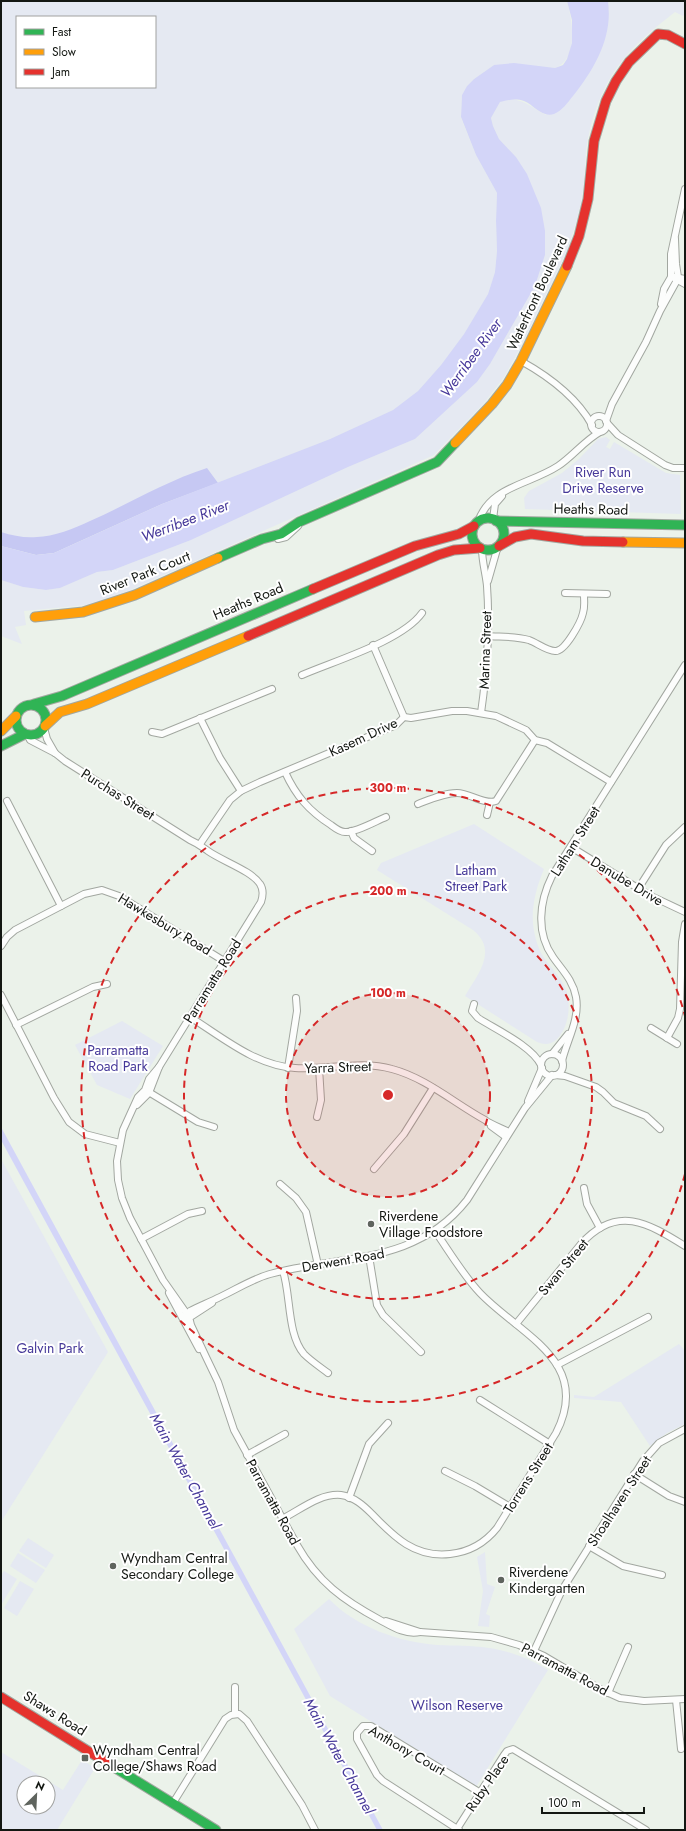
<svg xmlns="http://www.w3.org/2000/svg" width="686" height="1831" font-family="Jost,sans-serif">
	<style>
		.green { fill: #e5e9f2; fill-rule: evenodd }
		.forest { fill: #c6c8f3 }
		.water { fill: #d3d5f8 }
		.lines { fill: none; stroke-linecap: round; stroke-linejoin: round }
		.street-casing { stroke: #a2a7a0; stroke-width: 8 }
		.fast-casing { stroke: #a2a7a0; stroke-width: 11 }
		.slow-casing { stroke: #a2a7a0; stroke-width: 11 }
		.jam-casing { stroke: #a2a7a0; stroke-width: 11 }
		.street { stroke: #fcfdfc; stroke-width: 6 }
		.fast { stroke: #30b455; stroke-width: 9 }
		.slow { stroke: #ff9f0a; stroke-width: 9 }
		.jam { stroke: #e5322d; stroke-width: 9 }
		.ring { fill: none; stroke: #d62828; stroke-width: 2; stroke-dasharray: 7 5 }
		.poi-dot { fill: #5f645e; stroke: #fff; stroke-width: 1.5 }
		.labels { text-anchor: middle; stroke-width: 4; stroke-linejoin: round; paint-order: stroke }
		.street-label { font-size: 14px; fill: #131712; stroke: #fff }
		.park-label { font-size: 14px; fill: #463999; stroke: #fff }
		.poi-label { font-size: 14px; fill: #131712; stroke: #fff; text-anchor: start }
		.water-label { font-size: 15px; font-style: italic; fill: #47399a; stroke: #fff }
		.centre { fill: #d62828; stroke: #fff; stroke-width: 2 }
		.ring-label { font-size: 12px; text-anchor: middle; font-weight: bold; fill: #d62828; stroke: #fff; stroke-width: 4; stroke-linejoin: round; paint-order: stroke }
	</style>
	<rect width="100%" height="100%" fill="#ebf2ea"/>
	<g class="green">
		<path d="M1,1H567C572,21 580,58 555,68L494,65L474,79L467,86L462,95L461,118L476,155L497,193L496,221L497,251L495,272L488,294L464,334L441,365L418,391L393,410L330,439L162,504L111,526L1,546ZM17,17H155V87H17Z"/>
		<path d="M608,1H685V13L683,16L675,12C655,28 634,44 618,66C601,89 590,121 586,150C585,165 585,181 582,196C579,215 573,233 567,251L519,350L504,377L484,403L434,455L128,591L86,605L24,611L26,625L15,627L22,644L1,636V580L23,587L46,590L60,588L97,572L113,570L191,540L348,467L415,439L477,382L490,364L535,286L545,255L516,157L499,139L493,126L491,118L500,102C521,95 528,106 546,115L609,13Z"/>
		<path d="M606,437L610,440L606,447L610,449L614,442L666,473L680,475L681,514L525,509L524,498L529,491L562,473L579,459L598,439Z"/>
		<path d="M474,824L544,869C536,888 530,910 534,931C536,942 540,953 547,962C553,970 561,978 565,987C572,1003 569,1027 557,1039C551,1045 544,1045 537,1042L465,996C477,975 499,951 473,930L377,870L381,863Z"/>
		<path d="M122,1021L163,1046L130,1099L97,1085L75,1045Z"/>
		<path d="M1,1159L108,1352L1,1522Z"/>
		<path d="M679,1344L685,1351V1424L667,1433L650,1446L621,1402L574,1398V1395L594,1397Z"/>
		<path d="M28,1538L54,1555L46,1568L19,1551Z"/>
		<path d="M485,1552L487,1584L495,1587L486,1614L490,1616L489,1627L478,1626L483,1591L477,1557Z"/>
		<path d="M18,1553L45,1570L36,1583L10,1566Z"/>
		<path d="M4,1571L17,1579L1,1605V1575Z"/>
		<path d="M20,1581L34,1589L17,1616L4,1608Z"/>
		<path d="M329,1599C356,1627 399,1642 437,1645C454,1646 471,1645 489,1648C510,1651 530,1659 548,1670L476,1787L330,1696L294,1629Z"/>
		<path d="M1,1752L63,1790L82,1760L95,1768L57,1830H1ZM24,1783H48V1807H24Z"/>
	</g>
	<path class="forest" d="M207,468L218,483L162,504L54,553L36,555L1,546V532C13,536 25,538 37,537C53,537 75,528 90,521C129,504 166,481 207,468Z"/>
	<g class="water">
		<path d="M567,1H608C613,37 595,68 573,96C568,102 562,111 554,114C542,118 534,105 524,101C516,98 508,100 500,102L491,118L493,126L499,139L516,157L527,174L541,208L545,231V255L535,286L490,364L477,382L415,439L348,467L191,540L113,570L97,572L60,588L46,590L23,587L1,580V546L36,555L54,553L162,504L330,439L393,410L418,391L441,365L464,334L488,294L495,272L497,251L496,221L497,193L476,155L461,117L462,95L467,86L474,79L494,65L514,63L555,68L563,65L567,59L572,43V20Z"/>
		<path d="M1,1127L383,1830H377L1,1140Z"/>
	</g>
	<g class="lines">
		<g class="street-casing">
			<g id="street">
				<path d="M674,277L685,279"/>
				<path d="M674,278L685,284"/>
				<path d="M661,304L664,289L671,277V254L685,189"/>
				<path d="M521,361C548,376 576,396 592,425"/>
				<circle cx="599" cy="424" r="8"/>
				<path d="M606,421L612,404L646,342L660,311L676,282L678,277L676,264L675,239"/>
				<path d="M607,423L618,435L665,465L673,468H685"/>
				<path d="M493,519L495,504L502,496"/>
				<path d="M478,522C490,486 529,485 558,466C573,456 584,441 600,432"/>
				<path d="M278,539L286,537L298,526"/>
				<path d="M488,581L498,546"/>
				<path d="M565,593L607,594"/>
				<path d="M487,636C501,637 515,636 529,640C537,643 547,651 555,651C565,652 581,622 583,613C585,607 584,601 584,595"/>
				<path d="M373,645L404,717"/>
				<path d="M302,675C334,661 402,641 422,613"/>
				<path d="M481,713C487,671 490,628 487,586C486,574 482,562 482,549"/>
				<path d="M200,718L220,758L241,791"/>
				<path d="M44,728L47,739L55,753"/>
				<path d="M152,732L162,734L272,689"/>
				<path d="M27,734L30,740L55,753L65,761L190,840C199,844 201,846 208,851C222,861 252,871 260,884C264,890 263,896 261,902L159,1067L149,1093L137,1105"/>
				<path d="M285,772C296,796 309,811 331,825C335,828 340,832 345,832C355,833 376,821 386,817"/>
				<path d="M7,801L61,906"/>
				<path d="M418,804C431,799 444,793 457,793C470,793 484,805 496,801L535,740"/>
				<path d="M487,815L490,802"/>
				<path d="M351,831L354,838L372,851"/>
				<path d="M200,844L230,800L241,791L260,782L396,725L404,717L411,718L452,711H467L496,716L526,730L535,740L547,743L611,782"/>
				<path d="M571,847L649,895L685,912"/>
				<path d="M638,889L666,845L685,827"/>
				<path d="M1,946L7,937L15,930L84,894L102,890L119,896L224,961"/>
				<path d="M1,995L54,1098L69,1122L85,1134L120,1143"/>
				<path d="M474,1004L472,1011L478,1018C495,1029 532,1046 541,1065"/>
				<path d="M190,1017C222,1037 256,1066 295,1068C327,1070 361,1060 392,1069C426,1078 454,1103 485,1120C492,1125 501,1128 509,1132"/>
				<path d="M16,1025L93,987L107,984"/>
				<path d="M651,1028L677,1044"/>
				<path d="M667,1038L678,1018L680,1009L682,942L685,924"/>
				<path d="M552,1054L568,1034"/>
				<circle cx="552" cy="1065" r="11"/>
				<path d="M562,1061C567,1040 580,1019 576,997C573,980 562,970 553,957C536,933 539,902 552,876L685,665"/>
				<path d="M159,1067L149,1079L145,1090L138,1097L123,1130L117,1161L118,1180L122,1198L130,1218L163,1280L189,1317L191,1325L206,1357L218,1382L234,1430L297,1545C318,1582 343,1600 380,1620C393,1627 405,1635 420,1632"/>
				<path d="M288,1068L297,1011L296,998"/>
				<path d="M555,1075L565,1076L596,1087L603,1092L614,1103L646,1116L660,1129"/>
				<path d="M147,1091L198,1122L214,1127"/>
				<path d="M528,1101L542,1068"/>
				<path d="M317,1117L321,1100L319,1068"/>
				<path d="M491,1126L506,1137"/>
				<path d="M374,1169L404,1134L433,1088"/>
				<path d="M280,1184L296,1198L306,1212L318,1265"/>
				<path d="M584,1188L587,1204L600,1228"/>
				<path d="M141,1239L188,1214L202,1211"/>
				<path d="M369,1256L377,1305L383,1315L421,1352"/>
				<path d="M283,1271C291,1296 287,1334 304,1354C311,1361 320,1367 328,1373"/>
				<path d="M169,1293L199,1349"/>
				<path d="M187,1317L192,1316L212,1303"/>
				<path d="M184,1318L190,1311C200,1306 210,1302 220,1297C237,1289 252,1279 270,1274C341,1255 416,1265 467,1200L525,1108L552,1075"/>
				<path d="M516,1324L581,1244C617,1204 648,1223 685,1246"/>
				<path d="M557,1365L648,1317"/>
				<path d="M480,1400L550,1444"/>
				<path d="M247,1455L285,1434"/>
				<path d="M445,1471L475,1486L510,1507"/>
				<path d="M634,1474L669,1496L685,1502"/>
				<path d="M349,1498L369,1444L388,1423"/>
				<path d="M282,1519C300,1510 320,1493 341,1495C354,1497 363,1505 372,1514C394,1537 415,1558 450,1554C469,1552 485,1543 497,1528L556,1433C593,1361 520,1335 480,1293C463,1275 449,1251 435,1231"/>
				<path d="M589,1546L623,1566L662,1575"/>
				<path d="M386,1621L420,1632L491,1637L519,1645L544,1656L600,1689L620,1698L644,1701L685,1699"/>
				<path d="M534,1651L562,1590L643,1461L659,1443L685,1429"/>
				<path d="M608,1693L628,1647"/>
				<path d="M676,1700L681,1749"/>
				<path d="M235,1714V1687"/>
				<path d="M173,1803L225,1719L231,1715L239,1714L247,1721L302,1805L315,1830"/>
				<path d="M457,1829L504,1755L507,1751L513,1749L646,1830"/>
				<path d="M459,1830L383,1781L377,1775L357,1739V1733L363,1726H371L479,1792"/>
			</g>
		</g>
		<g class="fast-casing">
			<g id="fast">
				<circle cx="488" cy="534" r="16"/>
				<path d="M496,521L685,525"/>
				<path d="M218,558L262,539L281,534L299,522L437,462L455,443"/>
				<path d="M34,704L62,696L313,589"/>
				<circle cx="31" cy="720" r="15"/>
				<path d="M1,746L25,734"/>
				<path d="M109,1764L216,1830"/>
			</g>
		</g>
		<g class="slow-casing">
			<g id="slow">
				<path d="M455,443L492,404L507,385L521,361L567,266"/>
				<path d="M623,542L685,543"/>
				<path d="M35,617L83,612L135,595L218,558"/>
				<path d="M45,726L60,712L87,704L248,636"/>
				<path d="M1,731L16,716"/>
			</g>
		</g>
		<g class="jam-casing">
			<g id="jam">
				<path d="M567,266L579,236L588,199L594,141L606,101L616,81L629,62L658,34L668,35L685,44"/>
				<path d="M499,546L515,537L531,534L583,541L623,542"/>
				<path d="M313,589L415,546L459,534L474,526"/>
				<path d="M248,636L438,555L454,550L480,548"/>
				<path d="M1,1697L109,1764"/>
			</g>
		</g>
		<use href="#street" class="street"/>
		<use href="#fast" class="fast"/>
		<use href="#slow" class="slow"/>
		<use href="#jam" class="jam"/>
	</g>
	<circle cx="388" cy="1095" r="102" fill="#d62828" fill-opacity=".12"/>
	<g class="ring">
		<circle cx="388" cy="1095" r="102"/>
		<circle cx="388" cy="1095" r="204"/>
		<path d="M685 1174A307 307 0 1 1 685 1016"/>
	</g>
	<g class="poi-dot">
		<circle cx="371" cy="1224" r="4"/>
		<circle cx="113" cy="1566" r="4"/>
		<circle cx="501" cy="1580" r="4"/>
		<rect x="81" y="1754" width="8" height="8" rx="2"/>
	</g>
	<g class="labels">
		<g class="street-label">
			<text transform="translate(537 293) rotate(-65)" y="5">Waterfront Boulevard</text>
			<text transform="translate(591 509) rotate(1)" y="5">Heaths Road</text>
			<text transform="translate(145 573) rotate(-22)" y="5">River Park Court</text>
			<text transform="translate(248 601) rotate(-23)" y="5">Heaths Road</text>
			<text transform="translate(485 650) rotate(-88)" y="5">Marina Street</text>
			<text transform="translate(363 737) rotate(-25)" y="5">Kasem Drive</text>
			<text transform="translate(118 794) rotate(32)" y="5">Purchas Street</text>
			<text transform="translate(575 841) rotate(-58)" y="5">Latham Street</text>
			<text transform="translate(627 881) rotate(31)" y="5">Danube Drive</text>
			<text transform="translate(165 924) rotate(31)" y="5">Hawkesbury Road</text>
			<text transform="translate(212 981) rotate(-58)" y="5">Parramatta Road</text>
			<text transform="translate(338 1067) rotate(-2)" y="5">Yarra Street</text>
			<text transform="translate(343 1260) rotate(-10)" y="5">Derwent Road</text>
			<text transform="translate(563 1267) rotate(-50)" y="5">Swan Street</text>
			<text transform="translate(528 1478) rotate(-58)" y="5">Torrens Street</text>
			<text transform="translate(619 1501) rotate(-57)" y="5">Shoalhaven Street</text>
			<text transform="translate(273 1502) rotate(61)" y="5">Parramatta Road</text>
			<text transform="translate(565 1669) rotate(28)" y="5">Parramatta Road</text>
			<text transform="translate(55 1713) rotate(32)" y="5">Shaws Road</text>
			<text transform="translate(407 1750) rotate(30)" y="5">Anthony Court</text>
			<text transform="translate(487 1783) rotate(-56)" y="5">Ruby Place</text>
		</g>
		<g class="park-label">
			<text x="603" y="477">River Run<tspan x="603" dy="16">Drive Reserve</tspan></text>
			<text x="476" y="875">Latham<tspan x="476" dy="16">Street Park</tspan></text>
			<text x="118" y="1055">Parramatta<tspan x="118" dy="16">Road Park</tspan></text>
			<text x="50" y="1353">Galvin Park</text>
			<text x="457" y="1710">Wilson Reserve</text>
		</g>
		<g class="poi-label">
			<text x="379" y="1221">Riverdene<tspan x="379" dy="16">Village Foodstore</tspan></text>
			<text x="121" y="1563">Wyndham Central<tspan x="121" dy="16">Secondary College</tspan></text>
			<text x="509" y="1577">Riverdene<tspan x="509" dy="16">Kindergarten</tspan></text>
			<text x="93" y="1755">Wyndham Central<tspan x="93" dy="16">College/Shaws Road</tspan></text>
		</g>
		<g class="water-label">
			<text transform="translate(471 358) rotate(-54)" y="5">Werribee River</text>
			<text transform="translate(185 521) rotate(-21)" y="5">Werribee River</text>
			<text transform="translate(185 1471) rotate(61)" y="5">Main Water Channel</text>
			<text transform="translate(339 1756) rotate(61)" y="5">Main Water Channel</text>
		</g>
	</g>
	<circle cx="388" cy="1095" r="6" class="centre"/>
	<g class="ring-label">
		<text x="388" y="792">300 m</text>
		<text x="388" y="895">200 m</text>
		<text x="388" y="997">100 m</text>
	</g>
	<rect width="686" height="1831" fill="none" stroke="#131712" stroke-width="4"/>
	<rect x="16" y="16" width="140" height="72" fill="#ffffff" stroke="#a1a2a0"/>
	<rect x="24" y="29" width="20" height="6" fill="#30b455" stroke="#a1a2a0"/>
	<text x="52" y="36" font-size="12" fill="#131712">Fast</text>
	<rect x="24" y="49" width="20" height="6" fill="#ff9f0a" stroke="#a1a2a0"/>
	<text x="52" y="56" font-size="12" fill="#131712">Slow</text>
	<rect x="24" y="69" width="20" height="6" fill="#e5322d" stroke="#a1a2a0"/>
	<text x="52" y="76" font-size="12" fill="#131712">Jam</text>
	<g transform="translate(36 1795) rotate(24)"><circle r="19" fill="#ffffff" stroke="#a1a2a0"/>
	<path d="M0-3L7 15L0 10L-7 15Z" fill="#5f645e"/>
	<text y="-6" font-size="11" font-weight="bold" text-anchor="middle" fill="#131712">N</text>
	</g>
	<path d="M542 1807v6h102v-6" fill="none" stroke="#131712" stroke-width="2"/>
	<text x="548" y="1807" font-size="12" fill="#131712" stroke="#ffffff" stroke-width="3" paint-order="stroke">100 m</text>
</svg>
